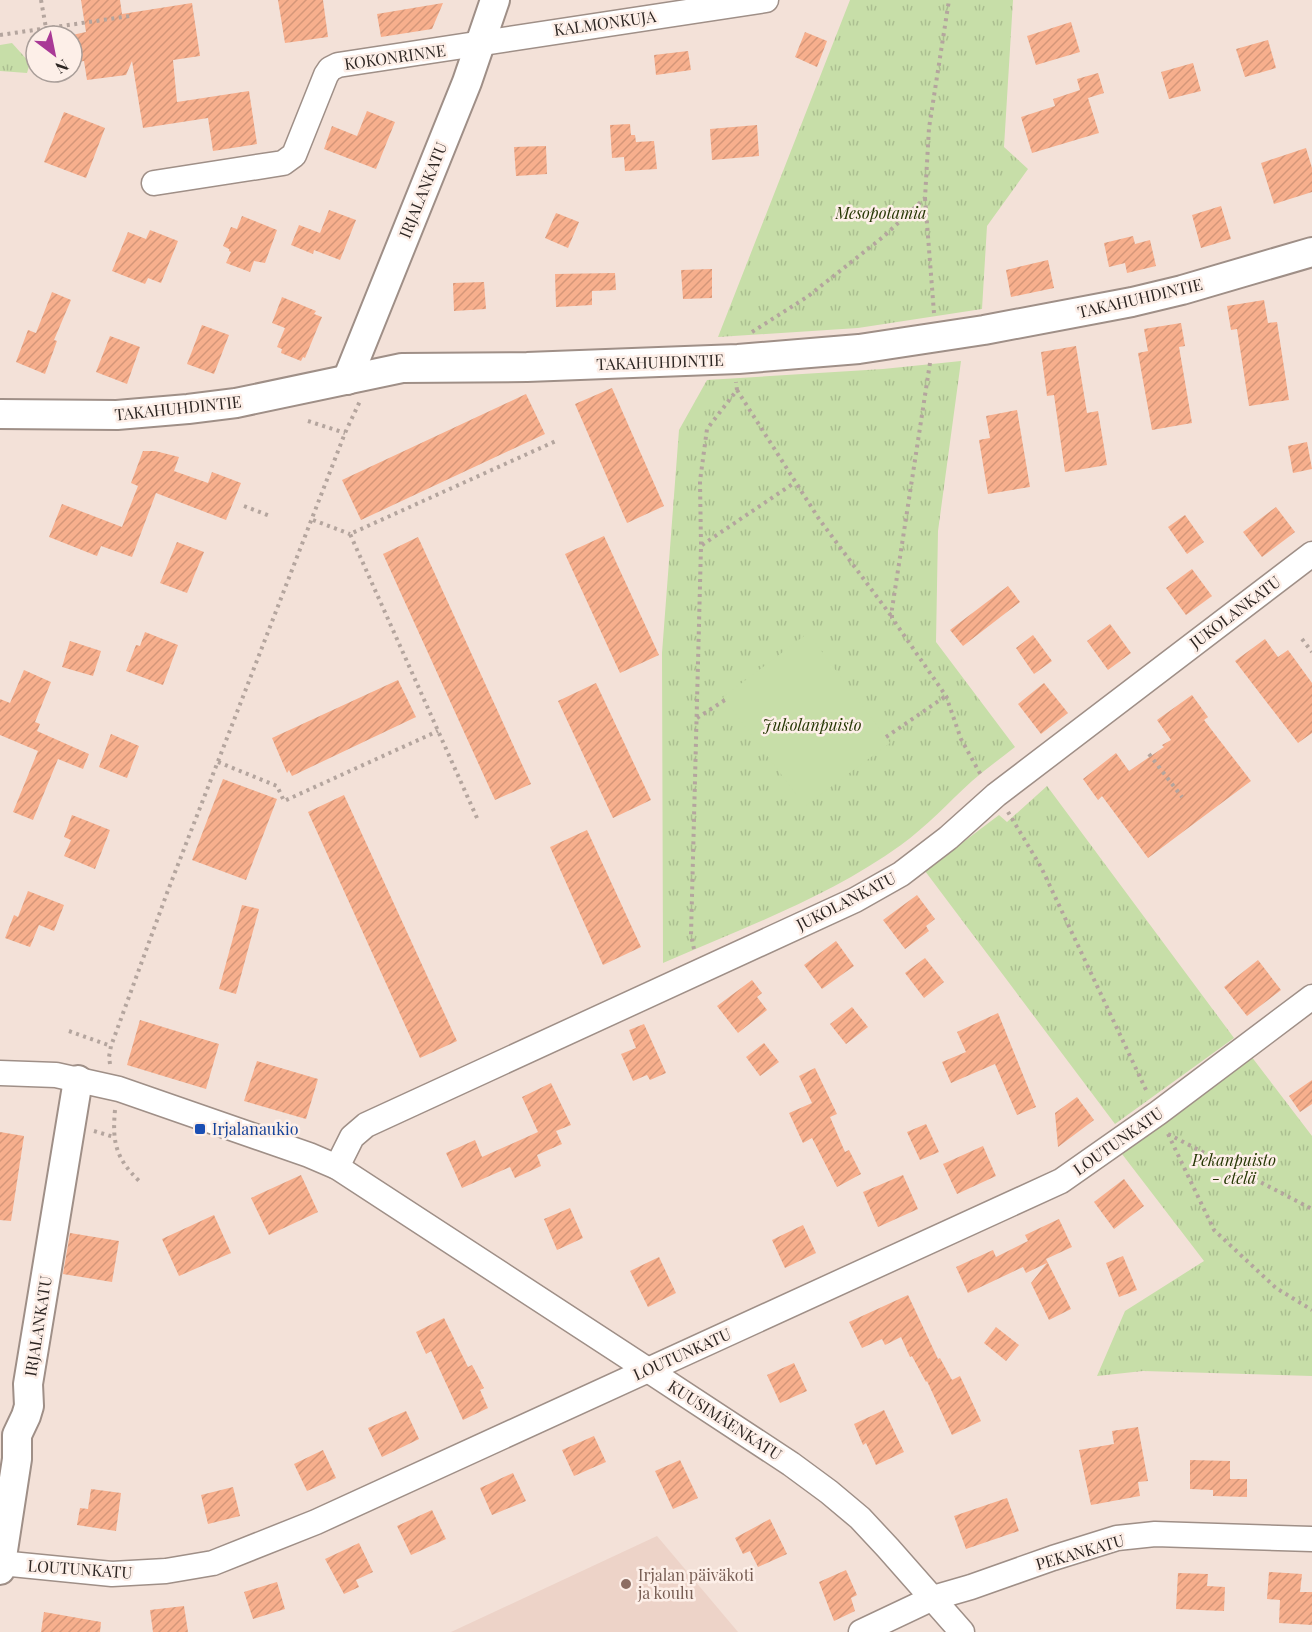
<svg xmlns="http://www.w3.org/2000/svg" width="1312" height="1632" font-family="'Playfair Display',serif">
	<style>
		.built { fill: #edd3c8 }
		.grass { fill: url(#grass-tufts) }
		.garden { fill: #c7dea8 }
		.building { fill: url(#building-hatch) }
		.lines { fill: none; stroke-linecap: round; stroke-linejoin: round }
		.minor-casing { stroke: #9f8f87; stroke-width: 27 }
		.tertiary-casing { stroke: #9f8f87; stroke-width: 32 }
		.path { stroke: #b4a59e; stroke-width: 4; stroke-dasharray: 3 4.5; stroke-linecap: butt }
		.minor { stroke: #fff; stroke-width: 24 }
		.tertiary { stroke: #fff; stroke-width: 28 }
		.transit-dot { fill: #1a4fb4; stroke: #fdefe8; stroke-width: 2 }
		.education-dot { fill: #8d6e63; stroke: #fdefe8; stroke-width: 2 }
		.labels { text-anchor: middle; stroke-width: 5; stroke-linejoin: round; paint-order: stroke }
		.street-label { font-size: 16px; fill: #2c2522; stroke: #fdefe8 }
		.park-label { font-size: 16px; font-style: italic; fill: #253603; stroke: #fdefe8 }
		.transit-label { font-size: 16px; fill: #164399; stroke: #fdefe8; text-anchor: start }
		.education-label { font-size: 16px; fill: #785e54; stroke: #fdefe8; text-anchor: start }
	</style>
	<defs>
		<pattern id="grass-tufts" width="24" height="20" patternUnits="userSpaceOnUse" patternTransform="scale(1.5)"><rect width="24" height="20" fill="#c7dea8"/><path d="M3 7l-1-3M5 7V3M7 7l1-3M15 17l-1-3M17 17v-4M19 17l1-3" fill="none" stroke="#abbe90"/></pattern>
		<pattern id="building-hatch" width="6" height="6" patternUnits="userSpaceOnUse" patternTransform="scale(1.5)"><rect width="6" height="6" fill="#f7af8d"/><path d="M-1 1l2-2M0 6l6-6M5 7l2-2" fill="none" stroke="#d49679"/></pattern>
	</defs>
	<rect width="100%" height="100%" fill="#f3e1d8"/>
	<path class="built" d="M657,1536L738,1632H451Z"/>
	<g class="grass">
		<path d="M850,0H1013L1004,147L1028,169L987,226L982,309L858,328L718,337Z"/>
		<path d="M12,43L30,63L27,73L0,71V45Z"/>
		<path d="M961,361L938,531L936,642L1015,747C1001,758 986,769 972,781C948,803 927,826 901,845C829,897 743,928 663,963L662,653L679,430L707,380L883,369Z"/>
		<path d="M1047,786L1234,1038L1115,1124L925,871L999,815L1007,822Z"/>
		<path d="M1251,1056L1312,1136V1376L1143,1371L1097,1376L1125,1311L1204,1261L1122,1154Z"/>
	</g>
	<path class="garden" d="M808,633L890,743L805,806L723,697Z"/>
	<g class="building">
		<path d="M81,0H120L122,14L192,3L200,56L173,60L177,102L249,91L257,144L213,151L208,118L143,128L132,61L126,75L87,80L84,61L72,63V35L86,32Z"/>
		<path d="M278,0H323L328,37L285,43Z"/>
		<path d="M443,3L432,29L381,37L377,14Z"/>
		<path d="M1071,22L1080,52L1036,65L1027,36Z"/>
		<path d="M805,32L827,41L817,67L795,57Z"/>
		<path d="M1268,40L1276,68L1245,77L1236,49Z"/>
		<path d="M688,51L691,70L656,75L654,55Z"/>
		<path d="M1193,63L1201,91L1169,99L1161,72Z"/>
		<path d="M1098,73L1104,93L1088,98L1099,133L1032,153L1021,117L1055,106L1053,99L1080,90L1077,79Z"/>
		<path d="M367,111L395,122L376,169L324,149L332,126L357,136Z"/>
		<path d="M64,112L105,128L86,178L44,162Z"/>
		<path d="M630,124L631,135H635L636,142L654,141L657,169L625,171L624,157L612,158L610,125Z"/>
		<path d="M757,125L759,156L712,160L710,129Z"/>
		<path d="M546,146L547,174L516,176L514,147Z"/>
		<path d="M1306,148L1312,168V192L1274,204L1261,163Z"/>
		<path d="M1221,206L1231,239L1201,248L1192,215Z"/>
		<path d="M329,210L356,220L340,260L314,250L313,254L291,245L299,225L320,233Z"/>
		<path d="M556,213L579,222L568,248L545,238Z"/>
		<path d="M242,216L277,230L265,263L254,261L250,272L226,263L231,252L229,251V249L223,246L231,227L237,229Z"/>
		<path d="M150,230L178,241L161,283L148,278L145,284L112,271L128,232L146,239Z"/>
		<path d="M1133,236L1135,244L1150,240L1156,266L1127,273L1125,263L1109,267L1104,243Z"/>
		<path d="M1048,260L1054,288L1011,297L1006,270Z"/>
		<path d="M712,269V298L683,299L681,270Z"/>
		<path d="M615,273L616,290L592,291V305L556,307L555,274Z"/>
		<path d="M484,282L486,309L454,311L453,283Z"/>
		<path d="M52,292L71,300L54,340L57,341L45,374L16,362L28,330L36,333Z"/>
		<path d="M282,297L316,311L314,314L322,317L305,358L303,357L301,361L281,353L282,349L277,347L285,328L272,323Z"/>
		<path d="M1264,300L1268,323L1277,322L1289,400L1249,406L1237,329L1231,330L1227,306Z"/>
		<path d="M1181,323L1185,346L1179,347L1192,423L1152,430L1138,353L1148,351L1144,329Z"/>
		<path d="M202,325L229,335L214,374L187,364Z"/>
		<path d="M110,336L140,347L127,384L96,372Z"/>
		<path d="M1076,346L1087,413L1098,411L1107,465L1065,472L1054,395L1047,396L1041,352Z"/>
		<path d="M612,388L664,506L627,523L575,404Z"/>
		<path d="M526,394L545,434L361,520L342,480Z"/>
		<path d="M1017,410L1030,487L988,494L979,440L990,438L986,416Z"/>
		<path d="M1307,442L1312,469L1293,473L1288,446Z"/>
		<path d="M143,451H155L179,457L174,471L208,483L212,472L241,483L226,520L156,493L132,557L101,546L97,556L49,537L62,504L122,527L138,486L131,483Z"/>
		<path d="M1276,507L1295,532L1262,557L1243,532Z"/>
		<path d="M1185,515L1204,542L1187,554L1168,527Z"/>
		<path d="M604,536L659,655L620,673L565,554Z"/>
		<path d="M418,537L531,784L495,800L383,554Z"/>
		<path d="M177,542L204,552L187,593L160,583Z"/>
		<path d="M1192,569L1212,596L1186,615L1166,588Z"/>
		<path d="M1008,586L1020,602L963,646L950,630Z"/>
		<path d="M1110,624L1131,653L1108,670L1087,641Z"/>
		<path d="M145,632L178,645L163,685L126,671L136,645L140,646Z"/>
		<path d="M1033,635L1052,661L1034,674L1016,648Z"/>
		<path d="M1265,639L1278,657L1288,650L1312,683V733L1298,743L1235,661Z"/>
		<path d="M70,641L101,651L93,676L62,667Z"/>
		<path d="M24,670L51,682L35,722L40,724L37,731L89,754L83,769L58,759L33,820L13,812L38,751L0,735V699L10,703Z"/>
		<path d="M398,680L416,717L292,776L289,770L287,773L272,738Z"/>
		<path d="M596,683L651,800L613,818L558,701Z"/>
		<path d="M1044,683L1068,713L1041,734L1018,704Z"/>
		<path d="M1192,695L1208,717L1204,720L1251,781L1148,858L1102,796L1098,800L1083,779L1116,753L1129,771L1164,747L1162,745L1171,740L1157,720Z"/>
		<path d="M111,734L139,746L127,778L99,767Z"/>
		<path d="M223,779L277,799L246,880L192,860Z"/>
		<path d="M344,795L457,1041L420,1058L308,812Z"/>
		<path d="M72,815L110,830L95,869L64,856L71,840L64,837Z"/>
		<path d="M587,830L641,947L603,965L550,847Z"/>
		<path d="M28,891L64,905L54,931L39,925L30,947L5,938L14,915L18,917Z"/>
		<path d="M917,895L935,919L926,926L929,931L905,949L883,920Z"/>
		<path d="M242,905L259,909L236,994L219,989Z"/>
		<path d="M836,941L854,966L822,989L804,965Z"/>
		<path d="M925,958L944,982L924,998L905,973Z"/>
		<path d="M1258,960L1281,990L1247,1016L1224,987Z"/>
		<path d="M752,980L762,993L757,997L767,1010L738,1033L717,1006Z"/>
		<path d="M852,1007L868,1027L846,1044L830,1024Z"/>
		<path d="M998,1013L1036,1107L1017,1115L995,1064L951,1083L942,1062L966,1052L957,1032Z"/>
		<path d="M140,1020L219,1044L206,1089L127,1065Z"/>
		<path d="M644,1024L666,1073L650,1080L647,1075L633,1081L621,1054L636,1048L629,1030Z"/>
		<path d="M764,1043L779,1062L760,1076L746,1057Z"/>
		<path d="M257,1061L318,1079L306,1119L244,1101Z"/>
		<path d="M815,1068L837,1114L830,1117L845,1152L849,1150L861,1174L837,1187L812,1138L803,1143L789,1113L812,1103L799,1076Z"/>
		<path d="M1312,1080V1104L1300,1112L1289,1096Z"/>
		<path d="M551,1083L571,1125L556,1131L562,1144L537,1155L541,1166L515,1178L510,1167L462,1188L446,1153L475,1140L482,1157L538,1132L522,1097Z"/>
		<path d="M1077,1097L1094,1120L1058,1147L1055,1113Z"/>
		<path d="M926,1124L939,1152L920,1160L907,1132Z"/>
		<path d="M0,1132L24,1136L11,1221L0,1220Z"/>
		<path d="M983,1146L996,1176L957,1194L943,1164Z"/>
		<path d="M301,1175L318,1212L269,1235L251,1198Z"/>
		<path d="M903,1175L918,1209L878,1227L863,1192Z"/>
		<path d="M1124,1179L1144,1206L1114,1229L1094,1202Z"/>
		<path d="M570,1208L583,1238L557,1250L544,1219Z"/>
		<path d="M214,1215L231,1253L179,1276L162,1239Z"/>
		<path d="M1059,1219L1072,1247L1046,1259L1071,1309L1049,1320L1031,1283L1047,1263L1026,1273L1023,1267L968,1293L956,1267L993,1250L996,1257L1028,1241L1025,1235Z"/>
		<path d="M803,1225L816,1253L785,1268L772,1240Z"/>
		<path d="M70,1233L119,1241L112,1282L63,1274Z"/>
		<path d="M1123,1256L1137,1290L1119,1297L1106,1263Z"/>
		<path d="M659,1257L676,1293L648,1307L630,1271Z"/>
		<path d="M908,1295L938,1359L940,1358L952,1380L960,1376L981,1421L952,1435L927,1381L926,1382L912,1356L910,1357L901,1337L885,1345L882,1339L862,1348L849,1322Z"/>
		<path d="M444,1318L468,1367L472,1365L484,1388L480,1390L488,1408L463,1420L431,1351L426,1354L416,1332Z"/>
		<path d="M996,1327L1019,1345L1006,1361L984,1343Z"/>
		<path d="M794,1363L807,1391L780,1403L767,1375Z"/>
		<path d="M884,1410L904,1452L876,1465L866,1443L863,1445L854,1424Z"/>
		<path d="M406,1411L419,1439L382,1457L368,1428Z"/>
		<path d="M1138,1427L1148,1481L1138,1482L1140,1496L1091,1505L1079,1450L1114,1444L1112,1431Z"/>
		<path d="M594,1436L606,1462L574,1476L562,1450Z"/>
		<path d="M323,1450L336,1478L307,1491L294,1464Z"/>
		<path d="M680,1460L698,1498L673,1509L655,1471Z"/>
		<path d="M1190,1460L1230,1461V1479H1247V1497L1213,1496V1490L1190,1489Z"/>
		<path d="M513,1473L526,1501L492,1515L480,1488Z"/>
		<path d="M233,1487L240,1516L208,1524L201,1495Z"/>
		<path d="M91,1489L121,1493L116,1531L77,1525L80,1508L88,1509Z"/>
		<path d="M1007,1498L1019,1531L966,1549L954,1516Z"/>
		<path d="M432,1510L446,1539L411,1555L397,1526Z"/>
		<path d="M770,1519L787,1554L758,1567L750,1551L743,1554L735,1538Z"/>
		<path d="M359,1543L373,1572L356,1580L359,1587L344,1594L325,1559Z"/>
		<path d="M846,1570L857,1595L851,1598L855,1611L834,1621L819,1582Z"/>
		<path d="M1269,1572L1302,1574L1300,1592H1312V1625L1279,1623L1280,1600L1267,1599Z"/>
		<path d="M1178,1573L1208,1574L1207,1586L1225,1587L1224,1611L1176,1609Z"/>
		<path d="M277,1582L285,1609L253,1619L244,1592Z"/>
		<path d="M184,1606L188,1632H153L150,1610Z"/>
		<path d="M44,1612L101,1622L100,1632H41Z"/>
	</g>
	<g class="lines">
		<g class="minor-casing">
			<g id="minor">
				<path d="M154,183L283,163L294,155L326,75L330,69L338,65L766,0"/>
				<path d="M0,1073L56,1075L119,1089L309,1155L337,1167L648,1370L791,1464L829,1492L860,1518L888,1548L962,1632"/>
				<path d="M337,1167L352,1137L366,1125L855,900L901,874L948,838L996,795L1312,554"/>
				<path d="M0,1563L112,1574L166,1571L213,1563L316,1522L1061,1181L1158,1113L1312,997"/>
				<path d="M861,1632L933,1598L971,1587L1053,1558L1117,1538L1155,1534L1312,1539"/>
			</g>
		</g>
		<g class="tertiary-casing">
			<g id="tertiary">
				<path d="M347,380L467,82L495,0"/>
				<path d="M0,414L117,415L188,409L236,403L402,368L527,367L738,359L859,349L984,330L1132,302L1182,290L1312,252"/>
				<path d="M0,1570L17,1459V1435L26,1416L29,1406L28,1384L78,1080"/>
			</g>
		</g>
		<g class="path">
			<path d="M41,0L46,28"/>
			<path d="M0,35L130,16"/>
			<path d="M925,198L934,313"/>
			<path d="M752,332L807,297L883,237L925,198L929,128L949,0"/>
			<path d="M930,363L892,609V618L946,696L961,739L982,777"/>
			<path d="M737,390L819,519L892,617"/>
			<path d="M308,421L345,433"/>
			<path d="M244,506L270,516"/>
			<path d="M313,520L350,534"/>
			<path d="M702,545L794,483"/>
			<path d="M1302,639L1312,652"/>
			<path d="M697,718L725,700"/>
			<path d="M886,737L946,696"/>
			<path d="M1149,754L1182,797"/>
			<path d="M218,762L277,786L284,801L438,731"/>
			<path d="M1008,812L1041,867L1147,1092"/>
			<path d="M477,818L350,534L556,441"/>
			<path d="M694,949L691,935L701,546L700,481L707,429L737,390L736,382"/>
			<path d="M69,1031L111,1046"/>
			<path d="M110,1064L109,1057L111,1046L167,893L345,433L360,401"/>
			<path d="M115,1110C112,1143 116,1158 139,1181"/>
			<path d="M94,1131L114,1137"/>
			<path d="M1168,1134L1214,1230L1276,1288L1312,1310"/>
			<path d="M1168,1134L1312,1209"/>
		</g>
		<use href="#minor" class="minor"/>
		<use href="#tertiary" class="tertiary"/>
	</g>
	<rect class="transit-dot" x="194" y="1123" width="12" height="12" rx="3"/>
	<circle class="education-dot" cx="626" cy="1584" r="6"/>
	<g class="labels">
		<g class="street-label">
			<text transform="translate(605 23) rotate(-8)" y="6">KALMONKUJA</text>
			<text transform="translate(395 57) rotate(-8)" y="6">KOKONRINNE</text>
			<text transform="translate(423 190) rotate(-68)" y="6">IRJALANKATU</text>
			<text transform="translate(1140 298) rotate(-13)" y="6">TAKAHUHDINTIE</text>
			<text transform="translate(660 362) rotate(-2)" y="6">TAKAHUHDINTIE</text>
			<text transform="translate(178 408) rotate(-6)" y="6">TAKAHUHDINTIE</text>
			<text transform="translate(1235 612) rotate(-37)" y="6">JUKOLANKATU</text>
			<text transform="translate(846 901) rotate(-27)" y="6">JUKOLANKATU</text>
			<text transform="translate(1118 1141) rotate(-35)" y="6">LOUTUNKATU</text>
			<text transform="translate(38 1326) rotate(-81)" y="6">IRJALANKATU</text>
			<text transform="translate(682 1354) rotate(-24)" y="6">LOUTUNKATU</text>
			<text transform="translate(725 1420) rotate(33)" y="6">KUUSIMÄENKATU</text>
			<text transform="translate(1080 1552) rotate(-16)" y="6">PEKANKATU</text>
			<text transform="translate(80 1569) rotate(4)" y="6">LOUTUNKATU</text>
		</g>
		<g class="park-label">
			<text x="881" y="219">Mesopotamia</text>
			<text x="812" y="731">Jukolanpuisto</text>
			<text x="1234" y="1166">Pekanpuisto<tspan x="1234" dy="18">- etelä</tspan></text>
		</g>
		<g class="transit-label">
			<text x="212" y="1135">Irjalanaukio</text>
		</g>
		<g class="education-label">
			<text x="638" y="1581">Irjalan päiväkoti<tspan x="638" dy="18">ja koulu</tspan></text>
		</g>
	</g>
	<g transform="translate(54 54) rotate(148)"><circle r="28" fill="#fdefe8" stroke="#a99e99" stroke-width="1.5"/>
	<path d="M0-4.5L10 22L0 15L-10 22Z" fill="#a93996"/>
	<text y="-9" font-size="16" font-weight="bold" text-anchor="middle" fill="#2c2522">N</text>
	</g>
</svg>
